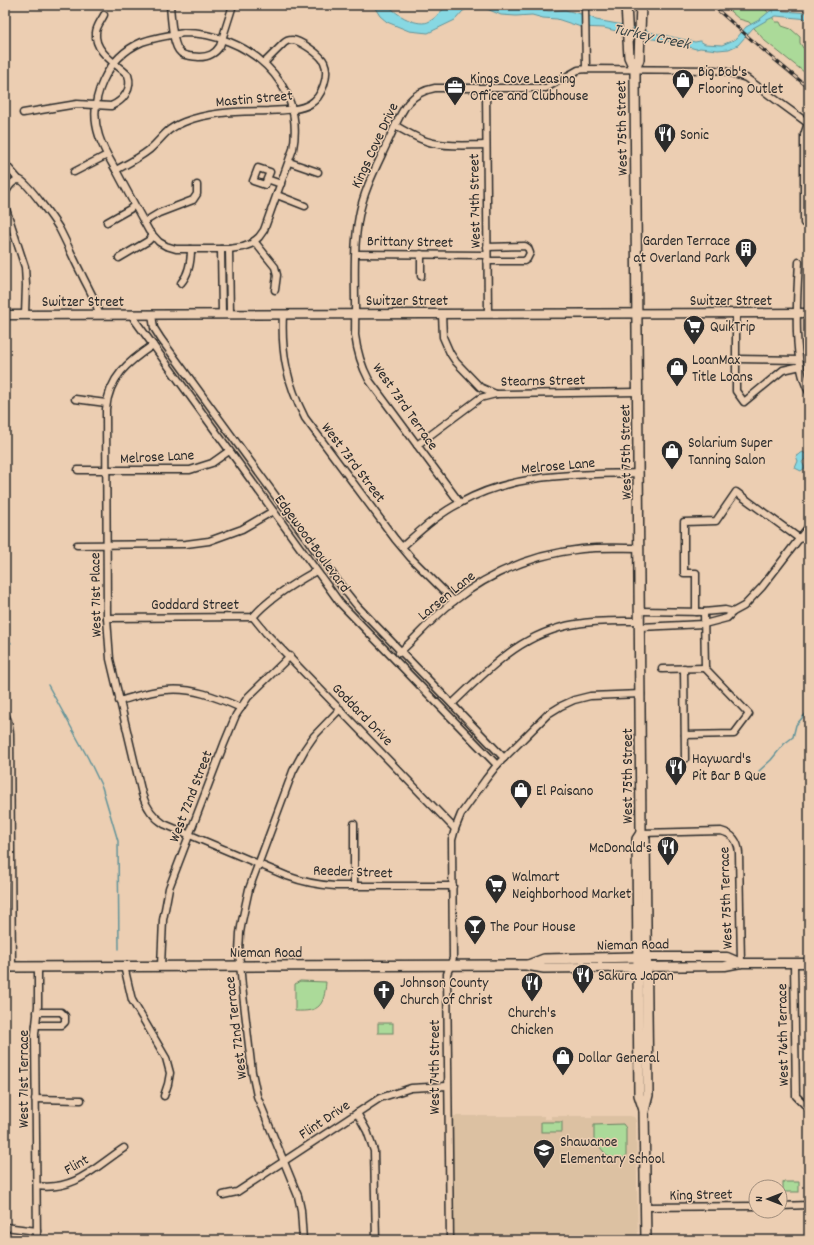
<svg xmlns="http://www.w3.org/2000/svg" width="814" height="1245" font-family="Dekko,sans-serif">
	<style>
		.built { fill: #dcc1a2 }
		.green { fill: #abda99; stroke: #6b8262 }
		.water { fill: #87d8e3; stroke: #629399 }
		.lines { fill: none; stroke-linecap: round; stroke-linejoin: round }
		.stream { stroke: #629399; stroke-width: 1.5 }
		.minor-casing { stroke: #2b2b2b; stroke-width: 9 }
		.tertiary-casing { stroke: #2b2b2b; stroke-width: 11 }
		.secondary-casing { stroke: #2b2b2b; stroke-width: 12 }
		.minor { stroke: #ecceb2; stroke-width: 6 }
		.tertiary { stroke: #ecceb2; stroke-width: 8 }
		.secondary { stroke: #ecceb2; stroke-width: 9 }
		.rail-casing { stroke: #2b2b2b; stroke-width: 3 }
		.rail { stroke: #ecceb2; stroke-width: 1.5; stroke-dasharray: 4.5; stroke-linecap: butt }
		.labels { text-anchor: middle; stroke-width: 3; stroke-linejoin: round; paint-order: stroke }
		.poi-label { font-size: 15px; fill: #2b2b2b; stroke: #ecceb2; text-anchor: start }
		.street-label { font-size: 15px; fill: #2b2b2b; stroke: #ecceb2 }
		.water-label { font-size: 16px; font-style: italic; fill: #394547; stroke: #ecceb2 }
	</style>
	<rect width="100%" height="100%" fill="#ecceb2"/>
	<filter id="ink" filterUnits="userSpaceOnUse"><feTurbulence type="fractalNoise" baseFrequency=".025" numOctaves="2"/><feDisplacementMap in="SourceGraphic" scale="8" xChannelSelector="R" yChannelSelector="G"/><feConvolveMatrix kernelMatrix="1 2 1 2 8 2 1 2 1" color-interpolation-filters="sRGB"/></filter>
	<g filter="url(#ink)">
		<path class="built" d="M453,1116H544V1119H551V1116H586V1118H592V1116H630L634,1117L636,1121L638,1240H452L451,1118Z"/>
		<g class="green">
			<path d="M723,5H762L776,22H780L782,26L791,29L800,37V43L803,48L809,49V76L765,41L749,22L739,19Z"/>
			<path d="M300,981L326,982C324,1006 320,1012 295,1011V984Z"/>
			<rect x="378" y="1023" width="15" height="10"/>
			<rect x="541" y="1122" width="21" height="10"/>
			<path d="M623,1124L626,1128V1158H609L594,1140V1125Z"/>
			<rect x="783" y="1182" width="16" height="10"/>
		</g>
		<g class="water">
			<path d="M373,5H389C395,15 419,28 430,21C437,18 440,10 447,7C452,4 468,5 475,5L463,11L455,20L428,33L409,31L387,22L380,16Z"/>
			<path d="M482,5H491L502,9L526,7L549,11L565,10L589,16L596,20L645,29L649,32L695,42L700,41L705,44L722,45L736,39L746,27L759,20L770,11L777,9L783,11L809,13V19L776,16L767,20L753,28L738,45L729,49L718,50L700,48L696,49L668,41L645,38L604,28L581,27L557,19L543,18L532,15L516,16L501,15L487,9Z"/>
			<path d="M803,452L808,456L802,462L805,468L801,471L795,468L798,461L796,456Z"/>
		</g>
		<g class="lines">
			<g class="stream">
				<path d="M767,5L772,8L773,12"/>
				<path d="M5,637L11,643"/>
				<path d="M48,685L88,758L102,787L118,841L119,949"/>
				<path d="M759,771L771,760L784,744L793,737L796,725L809,710"/>
			</g>
			<g class="minor-casing">
				<g id="minor">
					<path d="M170,5C171,16 172,46 181,53C186,57 193,56 199,57C209,57 215,54 220,46L233,5"/>
					<path d="M585,5L586,69"/>
					<path d="M184,33C246,33 306,82 293,149L264,230L259,237L251,244L243,247L229,249H176L166,246L159,242L149,231C138,211 127,191 117,172C110,160 103,149 99,136C87,100 107,57 142,42C156,37 170,35 184,33Z"/>
					<path d="M486,88L488,314"/>
					<path d="M23,113L77,104L111,106C123,101 133,89 128,75C117,64 94,52 96,33C96,27 101,21 104,15"/>
					<path d="M396,126C407,132 419,140 433,143C450,147 469,145 486,145"/>
					<path d="M289,162L318,172"/>
					<path d="M5,164L19,180"/>
					<path d="M116,170C127,164 139,158 149,150C164,137 164,130 184,122C211,111 240,112 268,111C281,110 298,111 310,104C322,97 330,75 324,62C321,55 300,40 292,40C289,40 286,41 284,43L264,63"/>
					<path d="M74,172L107,155"/>
					<path d="M267,179L265,185L253,181L258,168L270,172L267,179L281,184"/>
					<path d="M5,194C7,189 13,179 20,180C27,182 54,220 59,228C67,243 74,260 82,275C88,288 97,301 99,315"/>
					<path d="M277,195L305,206"/>
					<path d="M5,206L25,267L26,285L25,315"/>
					<path d="M107,222L130,209L134,205"/>
					<path d="M144,222L159,213L193,200L197,194V185"/>
					<path d="M804,223V135L808,123"/>
					<path d="M254,241L275,267L277,275L275,290"/>
					<path d="M487,247L525,246L528,248L530,253L527,259L524,261H487"/>
					<path d="M221,249L222,314"/>
					<path d="M229,249L230,314"/>
					<path d="M356,254L487,255"/>
					<path d="M421,254V276"/>
					<path d="M119,258L148,241L153,236"/>
					<path d="M799,262C797,297 792,362 809,392"/>
					<path d="M181,283C189,274 191,262 191,249"/>
					<path d="M736,313V391L744,402L783,370L801,366"/>
					<path d="M283,314C281,354 287,383 305,418L395,539L411,558L454,601"/>
					<path d="M442,314L443,337L450,353L456,362L480,387L496,394"/>
					<path d="M134,315V319L153,345L340,603L497,765"/>
					<path d="M152,315L154,328L161,339L342,587L358,607L504,758"/>
					<path d="M153,345C128,362 109,377 106,409L107,618L110,659L142,794C146,807 153,817 164,824L287,876C303,882 318,885 335,886H453"/>
					<path d="M737,359L799,360"/>
					<path d="M75,399L106,403"/>
					<path d="M417,445L480,398L496,394L638,392"/>
					<path d="M78,470H190L212,463L229,451"/>
					<path d="M460,503L369,380C361,365 357,351 355,335C356,297 352,252 359,216C364,188 379,162 390,137C401,113 407,93 435,88H546L578,70L586,69L714,70L724,71L746,78L809,124"/>
					<path d="M77,545L186,544L209,541L242,529L273,511"/>
					<path d="M402,547C420,531 438,514 460,503C516,472 577,475 639,473"/>
					<path d="M640,611L704,612L725,610L733,612"/>
					<path d="M696,612V573H684V522L716,521L736,492L800,539"/>
					<path d="M253,617L266,633L455,829"/>
					<path d="M107,618L253,617C268,599 296,582 316,571"/>
					<path d="M640,627L704,624L727,618L733,612L744,606L762,587L809,526"/>
					<path d="M399,653C418,636 434,616 454,601C491,572 535,554 582,549C601,547 620,548 639,548"/>
					<path d="M684,668L685,759"/>
					<path d="M662,669L705,668"/>
					<path d="M119,701C134,697 150,691 165,690C191,687 217,697 241,708"/>
					<path d="M452,704C490,668 521,633 576,624C597,620 619,621 640,621"/>
					<path d="M5,714L8,721L10,733L12,967"/>
					<path d="M685,735L734,734L749,714L705,668L704,612"/>
					<path d="M354,824V886"/>
					<path d="M641,833L721,831C733,834 738,841 739,853L741,963"/>
					<path d="M794,963L796,1096L809,1109"/>
					<path d="M124,966L132,1000L166,1058L170,1073L168,1084L164,1096"/>
					<path d="M161,966L163,920L169,888L224,744L236,715L248,697L290,656"/>
					<path d="M36,1025H62L65,1022V1016L61,1012H37"/>
					<path d="M35,1099L81,1100"/>
					<path d="M357,1113L367,1131L374,1151L376,1240"/>
					<path d="M37,1186C75,1191 94,1168 124,1148"/>
					<path d="M223,1195L237,1192L380,1098L411,1088L447,1086"/>
					<path d="M780,1206L809,1205"/>
					<path d="M645,1207L756,1206"/>
					<path d="M5,1227L37,1231"/>
					<path d="M37,1240L35,1034L38,1006V967"/>
					<path d="M303,1240L301,1210L298,1196L257,1096L252,1072L242,986L239,952L240,933L242,921L249,889L293,771L305,749L314,736L340,709"/>
					<path d="M450,1240L447,974L453,958L452,840L455,829L461,814L486,779L497,765L548,714L561,706L574,700L590,696L641,694"/>
				</g>
			</g>
			<g class="tertiary-casing">
				<g id="tertiary">
					<path d="M5,315L809,313"/>
					<path d="M641,957H727L741,963"/>
					<path d="M640,967L725,966L741,963H809"/>
				</g>
			</g>
			<g class="secondary-casing">
				<g id="secondary">
					<path d="M626,5L629,57L635,70"/>
					<path d="M641,5L639,59L635,70V80L641,833L645,839L648,1095L644,1111L646,1240"/>
					<path d="M641,833L637,839L639,1095L644,1110"/>
					<path d="M528,965L544,959L637,957"/>
					<path d="M5,967L526,965L544,968L637,967"/>
				</g>
			</g>
			<use href="#minor" class="minor"/>
			<use href="#tertiary" class="tertiary"/>
			<use href="#secondary" class="secondary"/>
			<g class="rail-casing">
				<path id="rail" d="M712,5L769,55L809,88"/>
			</g>
			<use href="#rail" class="rail"/>
		</g>
	</g>
	<defs>
		<g id="shop-pin" transform="scale(1.15)"><path d="M0 17L-7.5 6A9.5 9.5 0 1 1 7.5 6Z" fill="#2b2b2b" stroke="#ecceb2"/><path d="M-5-2.5h2.3a2.7 3.5 0 0 1 5.4 0H5L5.5 6h-11ZM-1.5-2.5h3a1.5 2.3 0 0 0-3 0Z" fill="#fff"/></g>
		<g id="office-pin" transform="scale(1.15)"><path d="M0 17L-7.5 6A9.5 9.5 0 1 1 7.5 6Z" fill="#2b2b2b" stroke="#ecceb2"/><path d="M-6-3h4V-5.5h4V-3h4V5H-6ZM-1-4.5V-3h2v-1.5ZM-6 0V1H6V0Z" fill="#fff"/></g>
		<g id="restaurant-pin" transform="scale(1.15)"><path d="M0 17L-7.5 6A9.5 9.5 0 1 1 7.5 6Z" fill="#2b2b2b" stroke="#ecceb2"/><path d="M-5-6h1v4h1v-4h1v4h1v-4h1v5L-1.5 .5V6h-2V.5L-5-1ZM5-6V6H3V1.5H1.5Q1.5-4 5-6Z" fill="#fff"/></g>
		<g id="building-pin" transform="scale(1.15)"><path d="M0 17L-7.5 6A9.5 9.5 0 1 1 7.5 6Z" fill="#2b2b2b" stroke="#ecceb2"/><path d="M-4-6H4V6H1V3H-1V6H-4ZM-2.5-4.3h1.7v1.8h-1.7ZM.8-4.3h1.7v1.8H.8ZM-2.5-1h1.7V.8h-1.7ZM.8-1h1.7V.8H.8Z" fill="#fff"/></g>
		<g id="supermarket-pin" transform="scale(1.15)"><path d="M0 17L-7.5 6A9.5 9.5 0 1 1 7.5 6Z" fill="#2b2b2b" stroke="#ecceb2"/><path d="M-6-5.5h2.5l.6 2H6L4.5 2H-2.5L-4.4-4H-6ZM-1.5 3.2a1.3 1.3 0 1 0 .1 0ZM3 3.2a1.3 1.3 0 1 0 .1 0Z" fill="#fff"/></g>
		<g id="bar-pin" transform="scale(1.15)"><path d="M0 17L-7.5 6A9.5 9.5 0 1 1 7.5 6Z" fill="#2b2b2b" stroke="#ecceb2"/><path d="M-6-5H6L.8 .8V4.5H3.5V6h-7V4.5H-.8V.8Z" fill="#fff"/></g>
		<g id="church-pin" transform="scale(1.15)"><path d="M0 17L-7.5 6A9.5 9.5 0 1 1 7.5 6Z" fill="#2b2b2b" stroke="#ecceb2"/><path d="M-1.2-6h2.4v3.5h3.3v2.4h-3.3V6h-2.4V-.1h-3.3v-2.4h3.3Z" fill="#fff"/></g>
		<g id="school-pin" transform="scale(1.15)"><path d="M0 17L-7.5 6A9.5 9.5 0 1 1 7.5 6Z" fill="#2b2b2b" stroke="#ecceb2"/><path d="M0-5L7-2L0 1L-7-2ZM-4 1L0 2.5L4 1V4Q0 6-4 4Z" fill="#fff"/></g>
	</defs>
	<g fill-rule="evenodd">
		<use href="#shop-pin" x="683" y="80"/>
		<use href="#office-pin" x="455" y="87"/>
		<use href="#restaurant-pin" x="665" y="134"/>
		<use href="#building-pin" x="746" y="249"/>
		<use href="#supermarket-pin" x="694" y="326"/>
		<use href="#shop-pin" x="677" y="368"/>
		<use href="#shop-pin" x="672" y="451"/>
		<use href="#restaurant-pin" x="676" y="767"/>
		<use href="#shop-pin" x="521" y="790"/>
		<use href="#restaurant-pin" x="668" y="847"/>
		<use href="#supermarket-pin" x="496" y="885"/>
		<use href="#bar-pin" x="475" y="926"/>
		<use href="#restaurant-pin" x="583" y="975"/>
		<use href="#restaurant-pin" x="532" y="983"/>
		<use href="#church-pin" x="384" y="991"/>
		<use href="#shop-pin" x="563" y="1057"/>
		<use href="#school-pin" x="544" y="1150"/>
	</g>
	<g class="labels">
		<g class="poi-label">
			<text x="698" y="76">Big Bob's<tspan x="698" dy="17">Flooring Outlet</tspan></text>
			<text x="470" y="83">Kings Cove Leasing<tspan x="470" dy="17">Office and Clubhouse</tspan></text>
			<text x="680" y="139">Sonic</text>
			<text x="730" y="245" text-anchor="end">Garden Terrace<tspan x="730" dy="17">at Overland Park</tspan></text>
			<text x="710" y="331">QuikTrip</text>
			<text x="692" y="364">LoanMax<tspan x="692" dy="17">Title Loans</tspan></text>
			<text x="688" y="447">Solarium Super<tspan x="688" dy="17">Tanning Salon</tspan></text>
			<text x="692" y="763">Hayward's<tspan x="692" dy="17">Pit Bar B Que</tspan></text>
			<text x="536" y="795">El Paisano</text>
			<text x="652" y="852" text-anchor="end">McDonald's</text>
			<text x="512" y="881">Walmart<tspan x="512" dy="17">Neighborhood Market</tspan></text>
			<text x="490" y="931">The Pour House</text>
			<text x="598" y="980">Sakura Japan</text>
			<text x="400" y="987">Johnson County<tspan x="400" dy="17">Church of Christ</tspan></text>
			<text x="532" y="1017" text-anchor="middle">Church's<tspan x="532" dy="17">Chicken</tspan></text>
			<text x="578" y="1062">Dollar General</text>
			<text x="560" y="1146">Shawanoe<tspan x="560" dy="17">Elementary School</tspan></text>
		</g>
		<g class="street-label">
			<text transform="translate(254 98) rotate(-5)" y="5">Mastin Street</text>
			<text transform="translate(621 128) rotate(-91)" y="5">West 75th Street</text>
			<text transform="translate(374 145) rotate(-65)" y="5">Kings Cove Drive</text>
			<text transform="translate(474 201) rotate(-91)" y="5">West 74th Street</text>
			<text transform="translate(410 241) rotate(1)" y="5">Brittany Street</text>
			<text x="407" y="305">Switzer Street</text>
			<text x="731" y="305">Switzer Street</text>
			<text x="83" y="306">Switzer Street</text>
			<text transform="translate(543 380) rotate(-1)" y="5">Stearns Street</text>
			<text transform="translate(406 406) rotate(55)" y="5">West 73rd Terrace</text>
			<text transform="translate(625 452) rotate(-91)" y="5">West 75th Street</text>
			<text transform="translate(157 456) rotate(-3)" y="5">Melrose Lane</text>
			<text transform="translate(354 462) rotate(53)" y="5">West 73rd Street</text>
			<text transform="translate(558 465) rotate(-5)" y="5">Melrose Lane</text>
			<text transform="translate(313 543) rotate(54)" y="5">Edgewood Boulevard</text>
			<text transform="translate(95 595) rotate(-91)" y="5">West 71st Place</text>
			<text transform="translate(446 595) rotate(-39)" y="5">Larsen Lane</text>
			<text x="195" y="609">Goddard Street</text>
			<text transform="translate(363 714) rotate(46)" y="5">Goddard Drive</text>
			<text transform="translate(627 776) rotate(-90)" y="5">West 75th Street</text>
			<text transform="translate(190 796) rotate(-69)" y="5">West 72nd Street</text>
			<text transform="translate(353 871) rotate(2)" y="5">Reeder Street</text>
			<text transform="translate(725 898) rotate(-92)" y="5">West 75th Terrace</text>
			<text transform="translate(633 944) rotate(-1)" y="5">Nieman Road</text>
			<text x="266" y="957">Nieman Road</text>
			<text transform="translate(235 1028) rotate(-97)" y="5">West 72nd Terrace</text>
			<text transform="translate(782 1035) rotate(-91)" y="5">West 76th Terrace</text>
			<text transform="translate(434 1067) rotate(-90)" y="5">West 74th Street</text>
			<text transform="translate(23 1079) rotate(-90)" y="5">West 71st Terrace</text>
			<text transform="translate(324 1119) rotate(-34)" y="5">Flint Drive</text>
			<text transform="translate(76 1164) rotate(-30)" y="5">Flint</text>
			<text transform="translate(701 1194) rotate(-1)" y="5">King Street</text>
		</g>
		<g class="water-label">
			<text transform="translate(652 35) rotate(12)" y="6">Turkey Creek</text>
		</g>
	</g>
	<rect width="814" height="1245" fill="none" stroke="#ecceb2" stroke-width="20"/>
	<rect x="10" y="10" width="794" height="1225" fill="none" stroke="#2b2b2b" stroke-width="1.5" filter="url(#ink)"/>
	<g transform="translate(768 1199) rotate(270)"><circle r="19" fill="#ecceb2" stroke="#9f8d7c"/>
	<path d="M0-3L7 15L0 10L-7 15Z" fill="#2b2b2b"/>
	<text y="-6" font-size="11" font-weight="bold" text-anchor="middle" fill="#2b2b2b">N</text>
	</g>
</svg>
